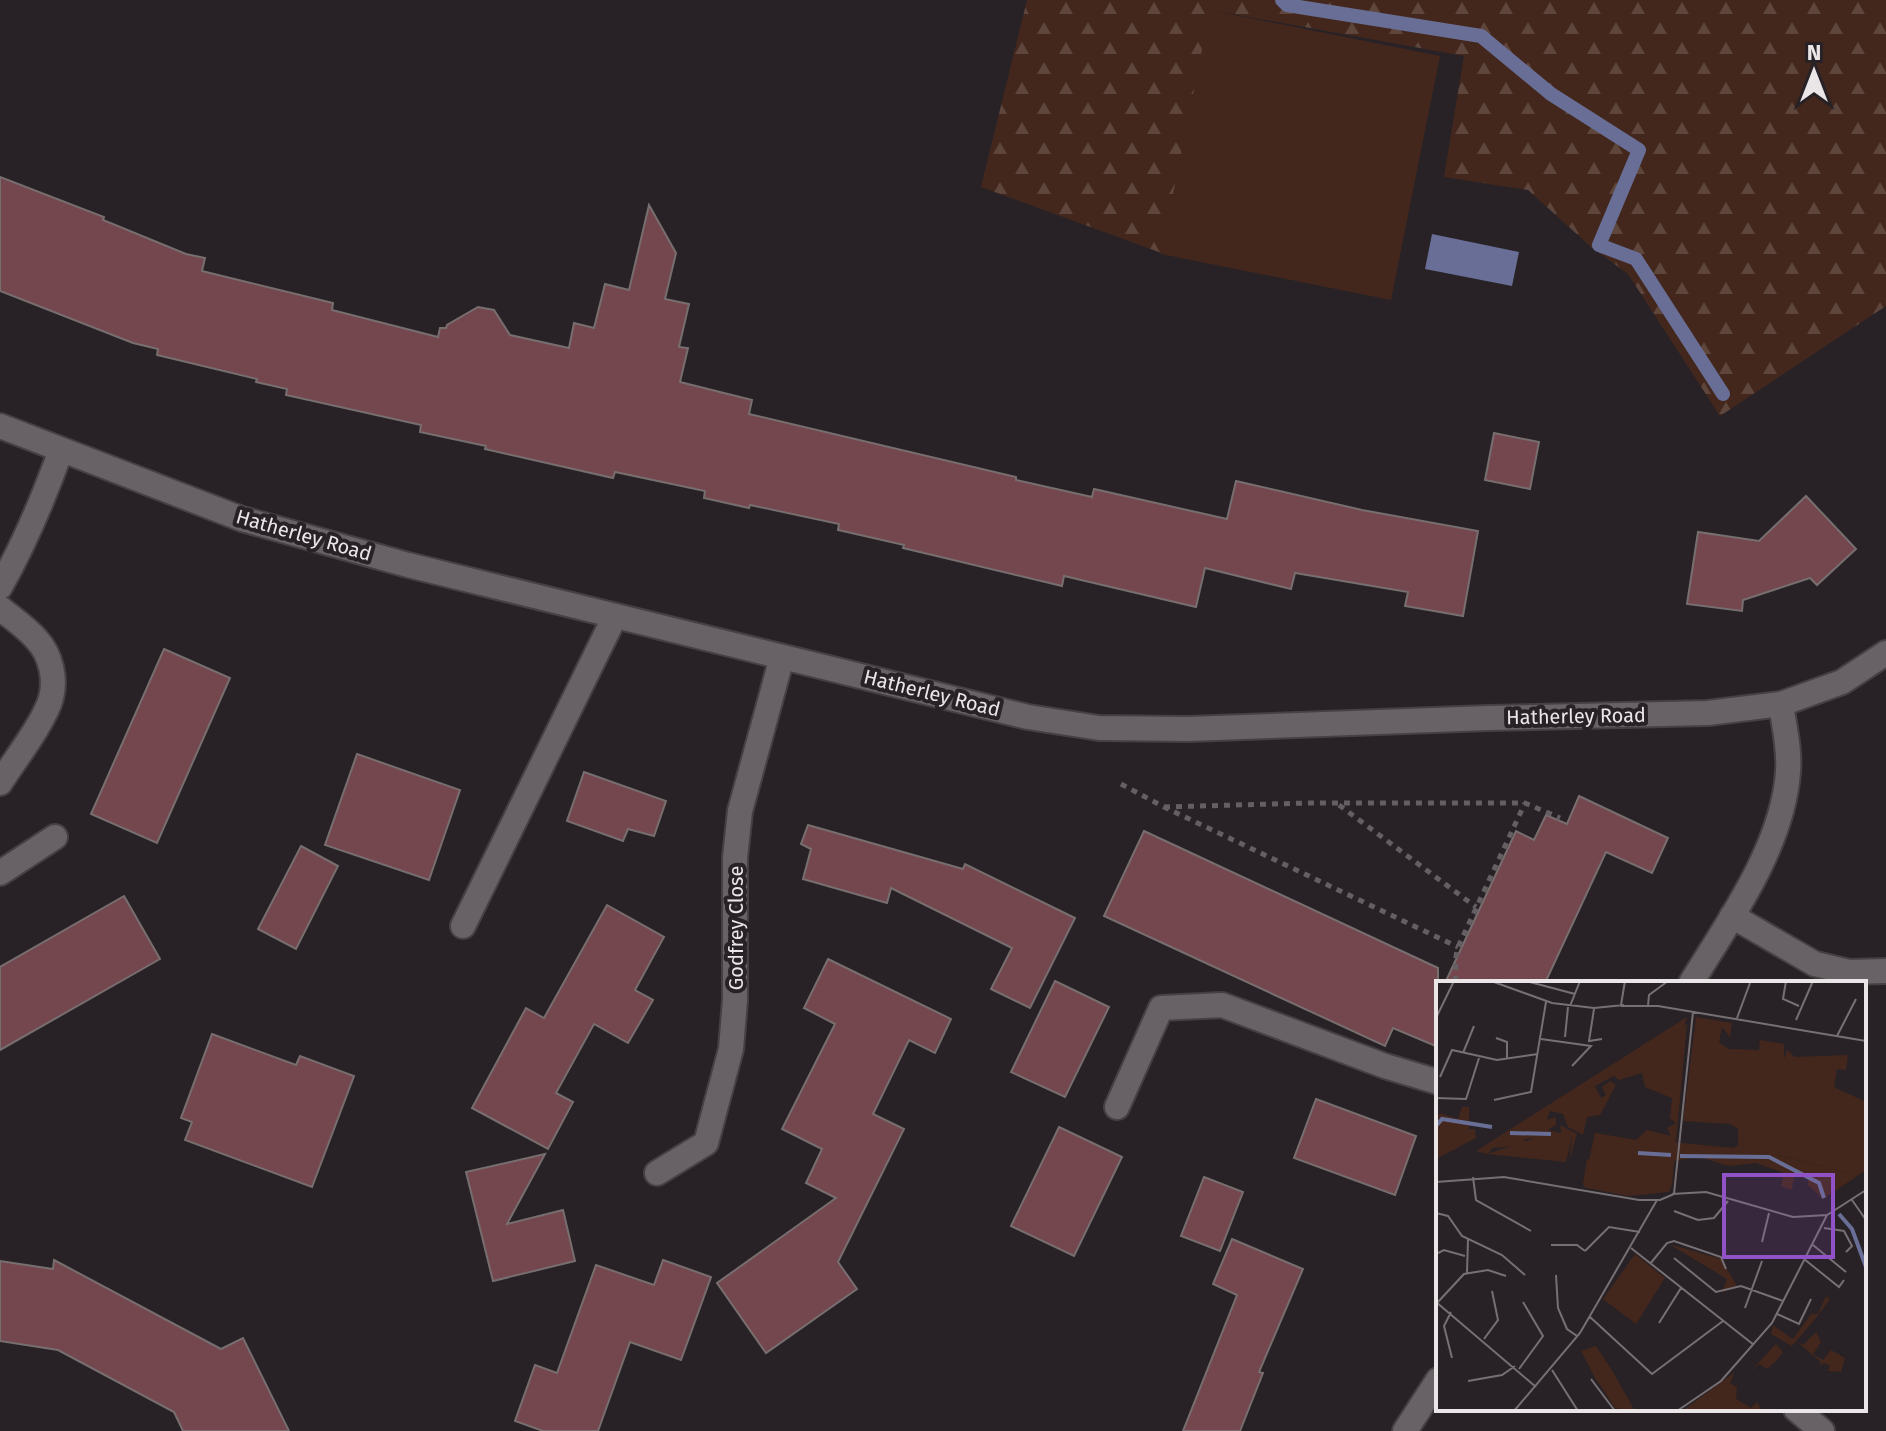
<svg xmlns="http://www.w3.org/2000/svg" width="1886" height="1431" font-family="'Fira Sans',sans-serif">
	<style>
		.forest { fill: url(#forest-firs) }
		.garden { fill: #43271c }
		.water { fill: #686e96 }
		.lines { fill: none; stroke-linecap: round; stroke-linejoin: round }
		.stream { stroke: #686e96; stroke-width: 14 }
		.building { fill: #74474e; stroke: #776e6f; stroke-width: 2 }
		.lane-casing { stroke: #444043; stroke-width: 28 }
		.street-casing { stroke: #444043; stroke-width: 28 }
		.path { stroke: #645f62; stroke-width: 5; stroke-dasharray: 6 6; stroke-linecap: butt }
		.lane { stroke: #686266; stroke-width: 24 }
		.street { stroke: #686266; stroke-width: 24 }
		.labels { text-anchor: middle; stroke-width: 8; stroke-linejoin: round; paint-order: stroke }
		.street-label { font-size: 20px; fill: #eae6e8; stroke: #282226 }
		.inset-river { fill: none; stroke: #686e96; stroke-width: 4 }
		.inset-road { fill: none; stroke: #767074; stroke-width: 2 }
		.view { fill: #9151c7; fill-opacity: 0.15; stroke: #9151c7; stroke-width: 4 }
		.inset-edge { fill: none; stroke: #eae6e8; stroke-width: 4 }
	</style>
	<defs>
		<pattern id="forest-firs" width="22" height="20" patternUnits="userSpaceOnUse" patternTransform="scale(2)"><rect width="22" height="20" fill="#43271c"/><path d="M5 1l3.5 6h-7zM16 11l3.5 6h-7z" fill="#5e463d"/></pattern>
	</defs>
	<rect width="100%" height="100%" fill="#282226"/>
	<path class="forest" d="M1027,0H1886V306L1720,416L1628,274L1590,246L1528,190L1444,177L1464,56L1210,10L1167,255L981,187Z"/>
	<path class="garden" d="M1210,10L1440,56L1391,300L1161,254Z"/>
	<path class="water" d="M1432,234L1519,252L1512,286L1425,269Z"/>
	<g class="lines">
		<path class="stream" d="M1282,0L1287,5L1481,36L1551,94L1639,150L1599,245L1636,259L1723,394"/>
	</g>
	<g class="building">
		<path d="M0,177L104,217L103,220L186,254L205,258L202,271L333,303L332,310L438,337L440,328H446L447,325L478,307L494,310L510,335L569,348L574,323L594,328L605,284L629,290L649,205L676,253L665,299L689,304L679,347L688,348L680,382L752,400L749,414L1016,477V480L1092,497L1094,489L1227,519L1236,481L1362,510L1478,531L1463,616L1405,606L1408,592L1295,573L1291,589L1205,568L1196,607L1064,576L1062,586L903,548L904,545L838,530L839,524L750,505L749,508L704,498L705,491L615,472L613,478L485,449L486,446L420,432L421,425L286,395L287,389L256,382L257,379L157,355L158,349L133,343L0,291Z"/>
		<path d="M1494,433L1539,442L1530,489L1485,480Z"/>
		<path d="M1806,496L1856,549L1817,585L1810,578L1743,600L1742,611L1687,604L1698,532L1759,541Z"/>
		<path d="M164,649L230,678L157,843L91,814Z"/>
		<path d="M357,754L460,790L429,880L325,845Z"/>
		<path d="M584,772L666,801L654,836L628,829L623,841L567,821Z"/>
		<path d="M1579,796L1668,838L1652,873L1606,852L1545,983H1445L1516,831L1534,840L1546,815L1567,824Z"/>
		<path d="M808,825L963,869L965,864L1075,918L1030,1008L991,989L1012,948L891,888L887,903L803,879L811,849L801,844Z"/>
		<path d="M1144,831L1438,968V1047L1393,1028L1385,1046L1104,916Z"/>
		<path d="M301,846L338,866L296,949L258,929Z"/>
		<path d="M124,896L160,959L0,1050V967Z"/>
		<path d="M607,905L664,937L635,990L653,1000L628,1043L594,1024L556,1093L573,1102L548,1149L472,1108L526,1008L544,1018Z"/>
		<path d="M828,959L951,1019L935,1053L909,1040L873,1114L904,1129L838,1262L857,1289L766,1353L717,1283L836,1198L806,1183L822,1149L782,1129L835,1024L804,1008Z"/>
		<path d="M1055,981L1109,1007L1065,1097L1011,1072Z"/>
		<path d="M212,1034L296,1065L300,1056L354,1076L312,1187L185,1140L192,1122L181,1118Z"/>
		<path d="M1316,1099L1416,1136L1395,1195L1294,1158Z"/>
		<path d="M1059,1127L1122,1157L1074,1256L1011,1226Z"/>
		<path d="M545,1154L507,1224L563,1210L575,1261L493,1281L466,1172Z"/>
		<path d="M1204,1177L1243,1192L1220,1251L1181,1236Z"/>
		<path d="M1232,1239L1303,1269L1259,1372L1263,1373L1240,1431H1183L1237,1295L1213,1284Z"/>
		<path d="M54,1260L221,1349L243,1338L289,1431H183L174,1412L58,1350L0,1341V1261L53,1269Z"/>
		<path d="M663,1260L711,1277L681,1360L630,1342L598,1431H543L515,1421L535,1365L557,1373L596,1265L654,1285Z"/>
	</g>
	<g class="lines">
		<g class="lane-casing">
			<g id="lane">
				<path d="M463,926L615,616"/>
				<path d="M1117,1107L1161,1008L1222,1005L1385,1066L1438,1082"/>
			</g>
		</g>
		<g class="street-casing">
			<g id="street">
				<path d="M0,426L242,519L408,565L1028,717L1099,728L1188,729L1488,718L1708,713L1781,704L1842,682L1886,653"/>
				<path d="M0,587C25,543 44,497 61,450"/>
				<path d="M0,608C12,618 27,628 37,640C51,655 56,679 51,698C45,721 14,761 0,783"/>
				<path d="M0,873L55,837"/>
				<path d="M1732,916L1815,964L1849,972L1886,971"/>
				<path d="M1691,983C1729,921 1783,846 1788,772C1790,749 1784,726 1781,704"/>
				<path d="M657,1173L706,1143L731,1049L735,1000V858L740,811L782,657"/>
				<path d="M1796,1409L1822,1431"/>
				<path d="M1405,1431L1438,1380"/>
			</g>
		</g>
		<g class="path">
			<path d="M1121,784L1164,807L1458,947"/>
			<path d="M1339,805L1476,907"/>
			<path d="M1164,807L1307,803H1525L1560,818"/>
			<path d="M1455,982C1457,970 1454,959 1458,947L1525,803"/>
		</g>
		<use href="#lane" class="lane"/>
		<use href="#street" class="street"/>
	</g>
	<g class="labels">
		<g class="street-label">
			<text transform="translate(304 535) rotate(16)" y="7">Hatherley Road</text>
			<text transform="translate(932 693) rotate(14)" y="7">Hatherley Road</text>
			<text transform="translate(1576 716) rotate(-1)" y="7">Hatherley Road</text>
			<text transform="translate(736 928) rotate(-90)" y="7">Godfrey Close</text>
		</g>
	</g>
	<g transform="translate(1436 981)">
		<rect width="430" height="430" fill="#282226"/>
		<path d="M260,36L296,42L294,56L286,46L283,61L292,68L323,69L324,59L348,63V78L351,69L359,76L412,74L410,89L401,88L398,106L430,121V189L423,194L302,165V148L294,143L247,140ZM251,43L236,203L233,211L192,215L147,206L159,152L200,159L211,149L235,155L231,147L240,142L234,137L236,117L209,106L206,92L183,99L175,93L158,103L165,117L170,114L166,106L174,100L180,104L164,134L151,136L147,154L132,146L127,133L114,130L111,139L120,136V144L112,149L125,152L124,144L141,153L133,181L136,157L108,154L106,132ZM233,263L285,278L301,305L286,312L291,298ZM390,315L394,318L380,337L356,365L335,353L337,344L357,358L375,333H382ZM380,351L385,361L377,373L387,379L395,369L409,377L405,391L392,390L394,385L388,382L383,385L385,381L361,361L367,364ZM340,363L347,371L340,380L331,388L323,383L312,393ZM299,391L294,402L301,406L300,418L315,427L321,421L326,430H246Z" fill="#43271c"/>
		<path d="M251,36L241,65L226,62L202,90L187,94L196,83L192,80L183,92L110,132L111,149L122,155L88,158L90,164L57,167L51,173L40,170ZM319,155L346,159L343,175L423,194L387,218L372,204V197L358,195L356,209L345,205L348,192L320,182L293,185L263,176L237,180L236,186L197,185L202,165L221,171L236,161L297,167Z" fill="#43271c"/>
		<path d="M26,126H33V148H39L40,157L0,178V138L4,132L22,138Z" fill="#43271c"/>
		<path d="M223,67L246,70L242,110L219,106ZM321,76L353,82L335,155L307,150ZM258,78L288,81L282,134L253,130ZM293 95a10 10 0 1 1 20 0a10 10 0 1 1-20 0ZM156,110L163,122L132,139L126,127ZM351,116L393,123L389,145L347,138ZM401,129L422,133L416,170L430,143V178L416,171L413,185L389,180ZM347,140L393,147L388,172L343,164ZM159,152L200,159L196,183L155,176ZM108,154L136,156L130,181L51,173ZM151,178L192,185L187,210L147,203ZM194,188L233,190L231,210L191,208ZM199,273L229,297L200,343L167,318ZM160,365L177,391L199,430L179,427L158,395L145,370Z" fill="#43271c"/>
		<path class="inset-river" d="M0,145L6,138L56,146M74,152L115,153M202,172L235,174M244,175L333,176L383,202L388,217M403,233L416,248L430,286"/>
		<path class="inset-road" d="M55,0L116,22L158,27L188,24M90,0L139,13M350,0L347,18L363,25M185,24L189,0M134,25L144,0M185,25H222L430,60M212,25L213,14L232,0M158,28L153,60L166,58M0,37L18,0M301,37L314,2M360,39L377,0M401,55L420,18M129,56L132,26M60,57L71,61V77M105,58L155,65L136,85M27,72L38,45M4,96L16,69L61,79L102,73M0,117L30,118L43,77M58,119L95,111L110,21M37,196L40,219L95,250M0,201L68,196L203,219H224L238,213M236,213L270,211L357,236L391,234L430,209M238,213L257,31M416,219L430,239M238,230L262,239L278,237L292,220M0,232L12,235L26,255L66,274L89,294M388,247L408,250L416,265L410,271M326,261L333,232M115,264H141L149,270M377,264L410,291M195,267L318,364M149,270L173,246L204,251M0,273L8,269L29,275M238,277L280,311L305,305L347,320M368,278L403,306L408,299M214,283L231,262L238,260L285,276L290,288M31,292L32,258M120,294L122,327L131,348L141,355M0,321L100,406M1,322L28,293L52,289L70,295M309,327L326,280M15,331L8,345L16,377M341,333L363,343L375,318M154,336L216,393L287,340M223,342L245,307M48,358L62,339L56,310M83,388L107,355L87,321M116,389L142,430M155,398L179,430M32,400L66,394L79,385M78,430L144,352L221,219M241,430L285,400L336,342L391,234"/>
		<path class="view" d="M288,194H397V276H288Z"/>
		<rect width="430" height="430" class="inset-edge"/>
	</g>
	<g transform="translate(1814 72)" stroke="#282226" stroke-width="6" paint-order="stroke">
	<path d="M0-6L14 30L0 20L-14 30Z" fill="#eae6e8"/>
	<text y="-12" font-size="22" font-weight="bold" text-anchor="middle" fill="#eae6e8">N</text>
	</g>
</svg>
